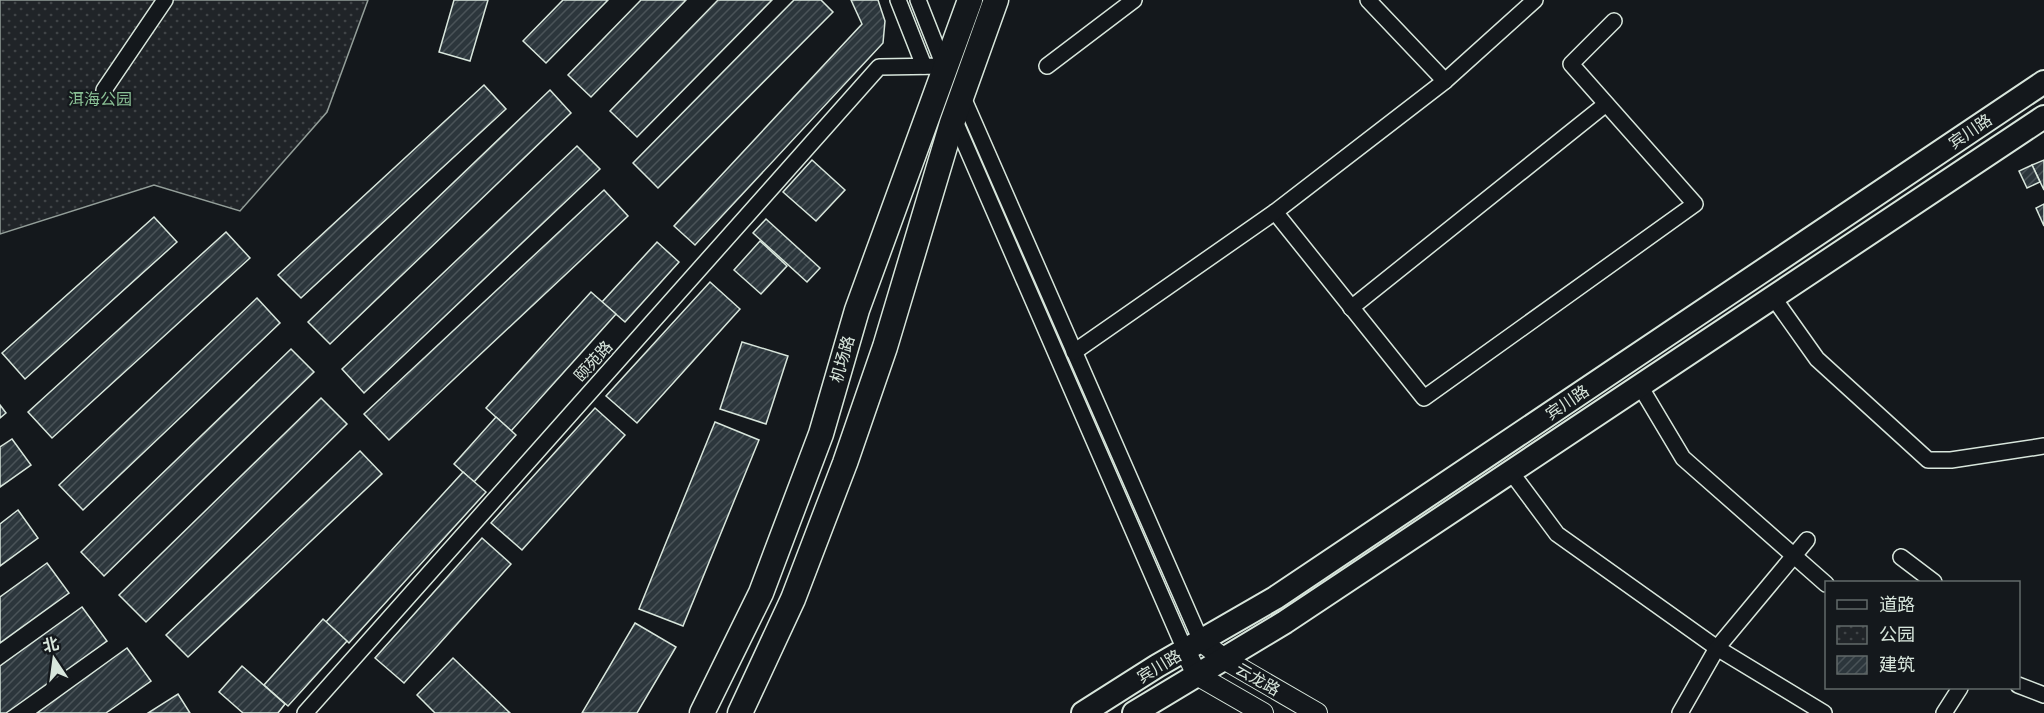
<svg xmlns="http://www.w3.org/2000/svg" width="2044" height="713" font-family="'IBM Plex Sans','Noto Sans SC',sans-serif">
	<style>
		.park { fill: url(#park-dots); stroke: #939e99; stroke-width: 1.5 }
		.building { fill: url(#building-hatch); stroke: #d8e6dc; stroke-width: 1.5 }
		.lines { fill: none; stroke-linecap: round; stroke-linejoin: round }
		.minor-casing { stroke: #d8e6dc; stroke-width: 18 }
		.tertiary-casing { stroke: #d8e6dc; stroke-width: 22 }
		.secondary-casing { stroke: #d8e6dc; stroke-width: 26 }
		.primary-casing { stroke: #d8e6dc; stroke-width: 27 }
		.minor { stroke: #14181c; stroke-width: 15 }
		.tertiary { stroke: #14181c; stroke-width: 20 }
		.secondary { stroke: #14181c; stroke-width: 22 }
		.primary { stroke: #14181c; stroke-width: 24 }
		.labels { text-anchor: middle; stroke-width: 4.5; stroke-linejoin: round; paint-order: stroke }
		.park-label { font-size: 16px; fill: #8ac095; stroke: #14181c }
		.street-label { font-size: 16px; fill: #d8e6dc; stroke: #14181c }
	</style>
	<defs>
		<pattern id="park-dots" width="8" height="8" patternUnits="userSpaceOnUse" patternTransform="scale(1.5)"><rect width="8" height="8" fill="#202428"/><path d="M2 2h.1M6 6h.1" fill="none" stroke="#404447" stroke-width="1.8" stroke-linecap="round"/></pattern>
		<pattern id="building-hatch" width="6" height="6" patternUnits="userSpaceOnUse" patternTransform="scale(1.5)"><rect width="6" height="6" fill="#2c363c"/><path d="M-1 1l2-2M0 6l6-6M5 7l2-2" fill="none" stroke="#4a5358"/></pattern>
	</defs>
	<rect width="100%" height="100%" fill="#14181c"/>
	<path class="park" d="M0,0H368L327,112L240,211L154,185L0,234Z"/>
	<g class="building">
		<path d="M454,0H488L470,61L439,52Z"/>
		<path d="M563,0H608L546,63L523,41Z"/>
		<path d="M641,0H686L591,97L568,75Z"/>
		<path d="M718,0H772L637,137L610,111Z"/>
		<path d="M794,0H821L833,12L658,188L633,163Z"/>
		<path d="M851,0H878L885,21L883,43L695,245L674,226L862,24Z"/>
		<path d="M484,85L506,109L301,298L278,275Z"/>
		<path d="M550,90L571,113L330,344L308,322Z"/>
		<path d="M577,146L600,169L364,393L342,369Z"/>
		<path d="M812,160L845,190L816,221L783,192Z"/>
		<path d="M2044,160V190L2032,165Z"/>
		<path d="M2032,165L2040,182L2027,188L2019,171Z"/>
		<path d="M604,190L628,216L389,440L364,414Z"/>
		<path d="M2044,204V226L2036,208Z"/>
		<path d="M154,217L177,242L25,379L2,353Z"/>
		<path d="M766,219L820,268L807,282L753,233Z"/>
		<path d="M226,232L250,258L52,438L28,412Z"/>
		<path d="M760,241L787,266L761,294L734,270Z"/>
		<path d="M657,242L679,262L625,322L602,302Z"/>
		<path d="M710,282L740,309L637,423L606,396Z"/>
		<path d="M591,292L616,314L511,431L486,408Z"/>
		<path d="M257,298L280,323L83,510L59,485Z"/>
		<path d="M742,342L788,356L766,424L720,409Z"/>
		<path d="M291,349L314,372L104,576L81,552Z"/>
		<path d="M321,398L347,424L146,622L119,595Z"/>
		<path d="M0,405L6,413L0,418Z"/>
		<path d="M595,408L625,435L522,550L491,523Z"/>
		<path d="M496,417L516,435L474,482L454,464Z"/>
		<path d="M715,422L759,440L683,626L639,609Z"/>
		<path d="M12,439L31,465L0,487V447Z"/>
		<path d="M360,451L382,474L188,657L166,635Z"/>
		<path d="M463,472L486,492L349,643L326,622Z"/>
		<path d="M18,510L38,538L0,566V524Z"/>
		<path d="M482,538L511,564L404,683L375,658Z"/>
		<path d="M47,563L69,593L0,643V597Z"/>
		<path d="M82,607L107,641L6,713H0V666Z"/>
		<path d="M323,619L347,641L288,706L264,685Z"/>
		<path d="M635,623L676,647L637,713H582Z"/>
		<path d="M127,648L151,681L106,713H37Z"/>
		<path d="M453,658L510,713H435L417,695Z"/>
		<path d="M242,666L285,704L278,713H243L219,692Z"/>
		<path d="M178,694L190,713H148Z"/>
	</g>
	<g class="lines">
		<g class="minor-casing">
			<g id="minor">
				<path d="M898,0L924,66"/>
				<path d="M1368,0L1445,81"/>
				<path d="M1047,66L1134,0"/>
				<path d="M104,90L165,0"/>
				<path d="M962,95L1201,641"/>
				<path d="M954,119L1185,650"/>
				<path d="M1275,212L1424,398L1695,204L1571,64L1614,21"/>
				<path d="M1773,297L1817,359L1928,460H1951L2044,446"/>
				<path d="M1351,308L1606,104"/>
				<path d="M1074,352L1275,212L1445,81L1535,0"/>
				<path d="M1640,386L1683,458L1826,584"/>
				<path d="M1511,472L1557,534L1717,648L1824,713"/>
				<path d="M1901,557L1934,582"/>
				<path d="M2018,685L2044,695"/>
				<path d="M305,713L879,67L944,66L918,0"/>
				<path d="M1680,713L1717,648L1807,540"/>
				<path d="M1944,713L1960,688"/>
			</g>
		</g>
		<g class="tertiary-casing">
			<g id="tertiary">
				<path d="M1201,641L1224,659L1317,713"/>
				<path d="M1185,650L1197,675L1263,713"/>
			</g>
		</g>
		<g class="secondary-casing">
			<g id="secondary">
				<path d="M1083,713L1157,666L1275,598L2044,82"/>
				<path d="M1134,713L1285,622L2044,117"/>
			</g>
		</g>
		<g class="primary-casing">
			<g id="primary">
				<path d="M702,713L761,593L821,434L857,310L970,0"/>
				<path d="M740,713L793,599L845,463L885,347L952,123L996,0"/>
			</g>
		</g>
		<use href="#minor" class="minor"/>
		<use href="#tertiary" class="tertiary"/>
		<use href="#secondary" class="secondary"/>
		<use href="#primary" class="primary"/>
	</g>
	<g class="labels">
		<g class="park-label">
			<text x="100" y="105">洱海公园</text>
		</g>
		<g class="street-label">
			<text transform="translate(1970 131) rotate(-34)" y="6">宾川路</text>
			<text transform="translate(842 359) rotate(-74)" y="6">机场路</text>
			<text transform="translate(593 361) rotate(-48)" y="6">颐苑路</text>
			<text transform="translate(1567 402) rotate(-34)" y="6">宾川路</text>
			<text transform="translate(1159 666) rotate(-31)" y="6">宾川路</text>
			<text transform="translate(1258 679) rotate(30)" y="6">云龙路</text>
		</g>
	</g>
	<rect x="1825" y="581" width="195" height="108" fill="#14181c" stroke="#626a69" stroke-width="1.5"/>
	<rect x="1837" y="600" width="30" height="9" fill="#14181c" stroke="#626a69" stroke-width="1.5"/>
	<text x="1879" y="611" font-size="18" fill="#d8e6dc">道路</text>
	<rect x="1837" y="626" width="30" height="18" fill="url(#park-dots)" stroke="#626a69" stroke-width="1.5"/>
	<text x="1879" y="641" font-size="18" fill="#d8e6dc">公园</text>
	<rect x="1837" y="656" width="30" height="18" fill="url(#building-hatch)" stroke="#626a69" stroke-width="1.5"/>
	<text x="1879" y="671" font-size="18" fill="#d8e6dc">建筑</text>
	<g transform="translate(54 659) rotate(347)" stroke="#14181c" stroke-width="4.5" paint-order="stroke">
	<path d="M0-4.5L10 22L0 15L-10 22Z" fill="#d8e6dc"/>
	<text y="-9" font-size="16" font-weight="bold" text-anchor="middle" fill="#d8e6dc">北</text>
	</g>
</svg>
